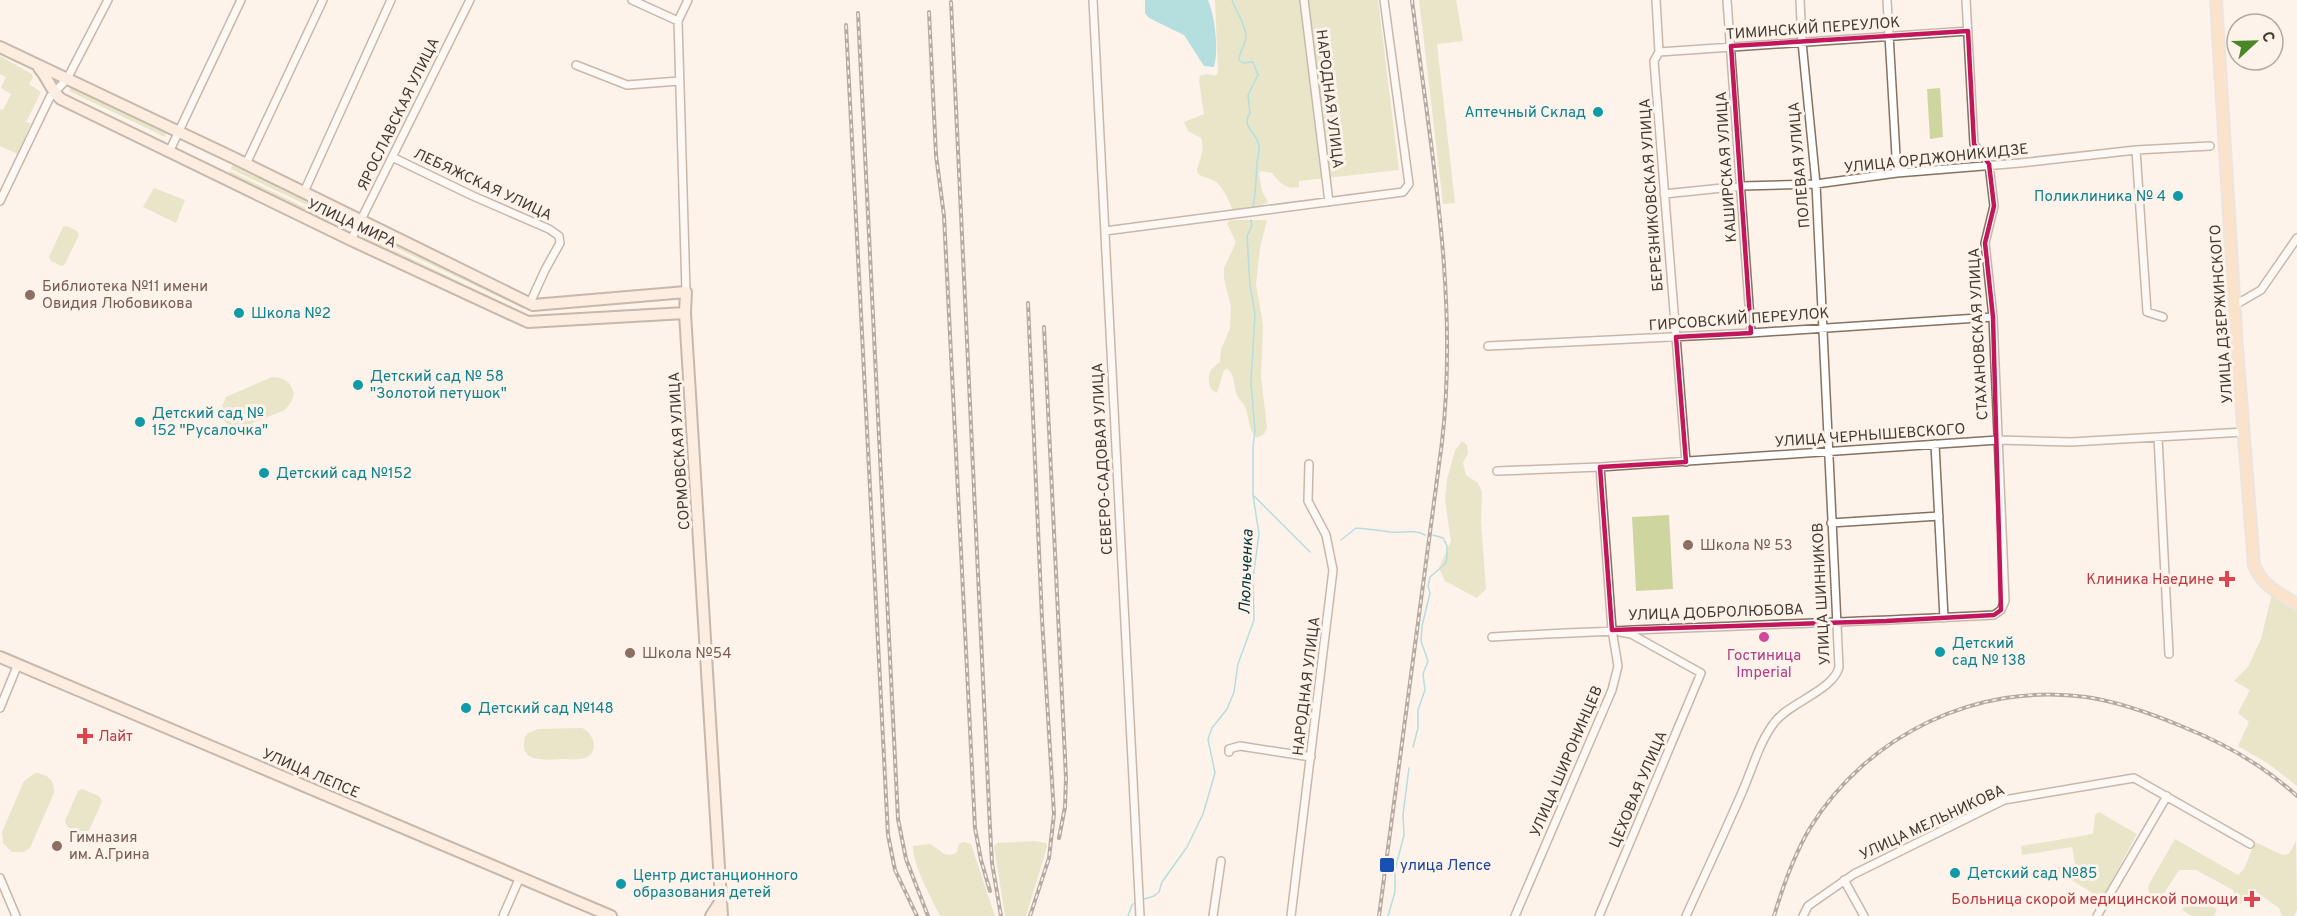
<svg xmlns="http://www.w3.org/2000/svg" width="2297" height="916" font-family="Overpass,sans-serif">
<rect width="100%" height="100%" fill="#fdf3eb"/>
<!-- green -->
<path fill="#cfd59f" d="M1215,0H1378L1399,170L1299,181V187C1286,190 1280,183 1272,173L1261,171L1259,173L1262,191L1268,202C1258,208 1242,212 1232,209C1230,202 1221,183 1213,180C1208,178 1203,177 1198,174L1197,170C1200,158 1205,151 1201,138L1188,131L1184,122L1204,114L1199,81L1200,76L1207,74L1215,76L1218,73Z
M1419,0H1456L1463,41L1437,44L1455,203L1443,204Z
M0,56L32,74L33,78L29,84L41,92L26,122L31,123L18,154L0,146V109L3,110L11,94L1,88L6,77L0,74Z
M71,86L167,131L165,137L69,91Z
M1940,88L1943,137L1930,139L1927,89Z
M233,164L350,220L348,225L231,169Z
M230,171L347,228L344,232L227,176Z
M154,188L185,200L176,223L143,207Z
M1230,220H1267L1260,248L1256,285L1263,324L1261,376L1267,428L1264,434L1257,438C1247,429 1250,418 1245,407C1244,403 1239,400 1237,395C1233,386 1236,377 1228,369L1224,370L1217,393L1211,389C1206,377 1209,369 1220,362L1221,349L1230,329L1231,306L1224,279V268L1236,242L1227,224Z
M67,226L77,231L79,235L65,264L62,266L51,261L49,257L63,227Z
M367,229L526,305L524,309L365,233Z
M364,236L523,312L521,315L362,241Z
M272,377C284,377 291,382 294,394L291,402L285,410L243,427L228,425L223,419L220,412L226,397Z
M1462,441L1467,445L1468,453L1463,463L1466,475L1478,483L1482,492L1481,521L1486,589L1477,598L1445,581L1439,568L1451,541L1445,500L1447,479L1455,451Z
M1669,515L1673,589L1636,591L1632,517Z
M2272,594L2297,609V786L2269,764L2238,746L2249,722L2238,713L2250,690L2234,681L2248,667L2261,639Z
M582,728C594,733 600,752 585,758C578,760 568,759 561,759C544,760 518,763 525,737L528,733L538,729Z
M35,773C48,774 55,780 54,793L30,848L23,852H12L3,843L2,832L24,781Z
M82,789L99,796L102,801L89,831L84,833L67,827L65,821L78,791Z
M2099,812L2137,834L2102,899L2052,868L2075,864L2072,847L2022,855L2021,846L2093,834L2095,815Z
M2175,839L2238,875L2244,869L2255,842L2282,855L2289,854L2296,841L2297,910L2294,916H2282L2279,908L2252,889L2240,905L2230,901L2234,897L2233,890L2196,870H2179L2160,900L2149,893L2148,886Z
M1035,841L1046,843L1047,847L1026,916H1005L994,846L997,843Z
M963,842L971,844L995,916H940C931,897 913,866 913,846L930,844C940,849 945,860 957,852L959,844Z
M2190,895L2217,909L2214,916H2192L2182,910Z"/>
<!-- water -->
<path fill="#5ec5cf" d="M1145,0H1208C1215,16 1219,51 1214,67L1204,66L1184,35L1149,18L1145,13Z"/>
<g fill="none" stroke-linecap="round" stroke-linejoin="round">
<!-- stream -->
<path stroke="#5ec5cf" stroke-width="1.5" d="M1232,0C1236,12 1246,24 1246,37C1246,45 1239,51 1239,60L1243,63L1253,62L1258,75L1248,95L1250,113C1240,126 1258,133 1259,146C1260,152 1257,158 1257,164C1256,179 1256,192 1253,207
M1254,496L1310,552
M1341,540L1356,528C1367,529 1378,530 1390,532C1402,533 1415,529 1425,535
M1413,747L1418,728V710L1425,690L1423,674L1428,661L1421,641L1422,626L1430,593L1428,586L1430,577L1446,563L1447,557V546L1443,538L1433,535
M1141,900L1154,896L1159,892L1162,882L1187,847L1203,814L1215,773L1208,739L1212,728L1227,709L1234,692L1238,664L1254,620L1253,578L1259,534L1253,495V447L1255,431L1251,382L1255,314L1250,286L1247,236L1252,226L1251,220
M1128,916L1132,905L1136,902
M1388,916L1395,892V870L1404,835L1403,815L1409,768"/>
<!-- street casing -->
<g stroke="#87715f" stroke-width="10">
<path id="street" d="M632,0L678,21
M1093,0L1140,916
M1304,0L1329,202
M1656,0L1659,52L1654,61L1686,462
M1727,0L1751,333
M1887,0L1897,173
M1659,52L1968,31
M576,65L627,85L679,81
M2136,150L2147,312L2163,317
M169,152L241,0
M392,157L473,196L549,229L559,236L560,243L545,270L530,303
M246,164L323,0
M304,192L391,0
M1664,194L1742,186L1816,184L1897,173L2020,163L2136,150L2210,146
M0,201L50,97L67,79L108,0
M1105,231L1403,192L1409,184L1384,0
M351,240L470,0
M686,292L678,21L688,0
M2235,305L2261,290L2297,238
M1488,346L1751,333L1993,317
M2158,437L2169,654
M1935,444L1944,618
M1497,471L1600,467L1998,440L2071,442L2244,432
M1831,523L1939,516
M1492,637C1660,627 1827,624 1994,615L2001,610L2005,601L1993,317L1985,243L1994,206L1989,164L1974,144L1966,0
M0,708L18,664
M1229,752V749L1240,746L1311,757
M0,878L16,916
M1844,880L1864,916
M503,916L520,877
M1213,916L1221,861
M1291,916L1333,570L1326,535L1308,501L1309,464
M1515,916L1612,690L1618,666L1612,630L1600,467
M1599,916L1701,673L1631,634L1620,632
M1686,916C1705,874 1725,832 1743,790C1753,767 1759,743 1774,723C1788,703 1834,690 1839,667L1816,184L1802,42L1800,0
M1803,916L1808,906L1854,874L2004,800L2134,778L2250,844
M2097,916L2167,796"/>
</g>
<!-- secondary casing -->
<g stroke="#87715f" stroke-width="14">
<path id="secondary" d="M0,47L234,158L533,305L686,292L685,313L722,916
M39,68C48,78 51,91 61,99L351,240L528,322L685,313
M0,657L611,916
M711,916L720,902"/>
</g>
<!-- primary casing -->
<g stroke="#d6d4d2" stroke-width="14">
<path id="primary" d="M2216,0L2237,348L2254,565C2262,586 2279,593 2297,604"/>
</g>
<!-- street -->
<use href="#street" stroke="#fff" stroke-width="7"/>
<!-- secondary -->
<use href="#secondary" stroke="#fce7d2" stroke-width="10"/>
<!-- primary -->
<use href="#primary" stroke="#f8cfa5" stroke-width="10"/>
<!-- rail casing -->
<g stroke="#5f554d" stroke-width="4">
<path id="rail" d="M951,2L990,828L992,863L1001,916
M929,12L936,155L944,216L975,828L981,860L990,891
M858,13L898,819L906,859L928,916
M846,25L888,835L895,870L917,916
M1028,303L1042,619L1054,814L1049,858L1030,916
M1044,327L1066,778L1065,807L1059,838
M1379,916L1442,442C1459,295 1430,146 1412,0
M1774,916C1783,886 1794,855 1810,828C1867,735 1977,682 2086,697C2119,702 2150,713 2181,726C2224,743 2263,765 2297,796"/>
</g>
<!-- rail -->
<use href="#rail" stroke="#fdf3eb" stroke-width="1.5" stroke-dasharray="4.5" stroke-linecap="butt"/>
</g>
<!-- marked area -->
<path d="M0 0H2297V916H0ZM1968,31L1974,144L1989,164L1994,206L1985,243L1993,317L2001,610L1994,615L1886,621L1612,630L1600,467L1686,462L1676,337L1751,333L1731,46Z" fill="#fdf3eb" fill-opacity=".55" fill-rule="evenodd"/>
<path fill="none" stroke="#c2185b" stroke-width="4.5" stroke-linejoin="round" d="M1968,31L1974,144L1989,164L1994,206L1985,243L1993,317L2001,610L1994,615L1886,621L1612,630L1600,467L1686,462L1676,337L1751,333L1731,46Z"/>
<!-- markers -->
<g fill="#0f9aa8" stroke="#fdf3eb" stroke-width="2">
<circle cx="1598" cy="112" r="6"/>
<circle cx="2178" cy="196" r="6"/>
<circle cx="239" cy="313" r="6"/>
<circle cx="358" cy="385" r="6"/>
<circle cx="140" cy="422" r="6"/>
<circle cx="264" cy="473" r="6"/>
<circle cx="1940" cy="652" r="6"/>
<circle cx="466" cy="708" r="6"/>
<circle cx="1955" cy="873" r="6"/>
<circle cx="621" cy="884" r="6"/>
</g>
<g fill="#8d6e63" stroke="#fdf3eb" stroke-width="2">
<circle cx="30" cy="295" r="6"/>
<circle cx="1688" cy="545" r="6"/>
<circle cx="630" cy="653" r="6"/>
<circle cx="57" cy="846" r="6"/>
</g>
<g fill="#e0444e" stroke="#fdf3eb" stroke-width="2">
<path d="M2224 570h6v6h6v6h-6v6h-6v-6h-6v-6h6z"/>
<path d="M82 727h6v6h6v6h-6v6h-6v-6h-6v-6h6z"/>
<path d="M2249 890h6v6h6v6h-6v6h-6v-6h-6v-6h6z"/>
</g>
<circle fill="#d1479c" stroke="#fdf3eb" stroke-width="2" cx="1764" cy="637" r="6"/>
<rect fill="#1a4fb4" stroke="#fdf3eb" stroke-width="2" x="1379" y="857" width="16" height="16" rx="3"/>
<g text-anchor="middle" stroke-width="6" stroke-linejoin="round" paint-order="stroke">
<!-- street labels -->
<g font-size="15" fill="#443a32" stroke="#fdf3eb">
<text transform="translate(1813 28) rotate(-4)" y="5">ТИМИНСКИЙ ПЕРЕУЛОК</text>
<text transform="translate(1330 99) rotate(83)" y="5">НАРОДНАЯ УЛИЦА</text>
<text transform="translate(398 114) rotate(-64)" y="5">ЯРОСЛАВСКАЯ УЛИЦА</text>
<text transform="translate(1936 158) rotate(-6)" y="5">УЛИЦА ОРДЖОНИКИДЗЕ</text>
<text transform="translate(1799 165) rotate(-95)" y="5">ПОЛЕВАЯ УЛИЦА</text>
<text transform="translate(1726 167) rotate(-94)" y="5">КАШИРСКАЯ УЛИЦА</text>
<text transform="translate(483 184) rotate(25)" y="5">ЛЕБЯЖСКАЯ УЛИЦА</text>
<text transform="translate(1651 195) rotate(-94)" y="5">БЕРЕЗНИКОВСКАЯ УЛИЦА</text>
<text transform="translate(352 223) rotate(25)" y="5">УЛИЦА МИРА</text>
<text transform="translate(2221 314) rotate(-94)" y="5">УЛИЦА ДЗЕРЖИНСКОГО</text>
<text transform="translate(1739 319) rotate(-4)" y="5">ГИРСОВСКИЙ ПЕРЕУЛОК</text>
<text transform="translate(1978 334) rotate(-93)" y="5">СТАХАНОВСКАЯ УЛИЦА</text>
<text transform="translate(1870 435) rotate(-4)" y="5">УЛИЦА ЧЕРНЫШЕВСКОГО</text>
<text transform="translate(679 451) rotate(-94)" y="5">СОРМОВСКАЯ УЛИЦА</text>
<text transform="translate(1102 459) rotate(-93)" y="5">СЕВЕРО-САДОВАЯ УЛИЦА</text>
<text transform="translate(1821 594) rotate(-93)" y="5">УЛИЦА ШИННИКОВ</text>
<text transform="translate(1716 612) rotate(-2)" y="5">УЛИЦА ДОБРОЛЮБОВА</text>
<text transform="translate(1306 686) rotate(-83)" y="5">НАРОДНАЯ УЛИЦА</text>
<text transform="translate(1566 761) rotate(-67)" y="5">УЛИЦА ШИРОНИНЦЕВ</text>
<text transform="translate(311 773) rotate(23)" y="5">УЛИЦА ЛЕПСЕ</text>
<text transform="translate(1638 789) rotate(-67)" y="5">ЦЕХОВАЯ УЛИЦА</text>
<text transform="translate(1932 822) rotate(-25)" y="5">УЛИЦА МЕЛЬНИКОВА</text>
</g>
<!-- culture labels -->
<g font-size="15" fill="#0d838f" stroke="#fdf3eb" text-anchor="start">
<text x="1586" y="117" text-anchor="end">Аптечный Склад</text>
<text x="2166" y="201" text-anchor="end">Поликлиника № 4</text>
<text x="251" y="318">Школа №2</text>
<text x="370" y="381">Детский сад № 58<tspan x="370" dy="17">"Золотой петушок"</tspan></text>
<text x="152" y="418">Детский сад №<tspan x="152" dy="17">152 "Русалочка"</tspan></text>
<text x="276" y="478">Детский сад №152</text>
<text x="1952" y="648">Детский<tspan x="1952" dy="17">сад № 138</tspan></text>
<text x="478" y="713">Детский сад №148</text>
<text x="1967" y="878">Детский сад №85</text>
<text x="633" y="880">Центр дистанционного<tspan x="633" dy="17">образования детей</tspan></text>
</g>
<!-- education labels -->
<g font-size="15" fill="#785e54" stroke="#fdf3eb" text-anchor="start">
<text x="42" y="291">Библиотека №11 имени<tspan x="42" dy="17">Овидия Любовикова</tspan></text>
<text x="1700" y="550">Школа № 53</text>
<text x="642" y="658">Школа №54</text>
<text x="69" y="842">Гимназия<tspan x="69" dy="17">им. А.Грина</tspan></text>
</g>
<!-- health labels -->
<g font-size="15" fill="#be3a42" stroke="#fdf3eb" text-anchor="end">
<text x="2214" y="584">Клиника Наедине</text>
<text x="98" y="741" text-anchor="start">Лайт</text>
<text x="2238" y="904">Больница скорой медицинской помощи</text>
</g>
<!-- hotel labels -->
<g font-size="15" fill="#b23c85" stroke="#fdf3eb">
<text x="1764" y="660">Гостиница<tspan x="1764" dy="17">Imperial</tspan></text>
</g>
<!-- transit labels -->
<g font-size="15" fill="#164399" stroke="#fdf3eb" text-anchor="start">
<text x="1400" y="870">улица Лепсе</text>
</g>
<!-- water labels -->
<g font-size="16" font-style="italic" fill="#01353a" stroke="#fdf3eb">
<text transform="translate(1245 572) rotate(-88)" y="6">Люльченка</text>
</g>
</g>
<!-- north arrow -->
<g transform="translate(2255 42) rotate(68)"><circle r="28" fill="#fdf3eb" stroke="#b3a9a1" stroke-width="1.5"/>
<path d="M0-4.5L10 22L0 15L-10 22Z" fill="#498726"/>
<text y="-9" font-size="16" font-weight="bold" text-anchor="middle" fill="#443a32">С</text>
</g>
</svg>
